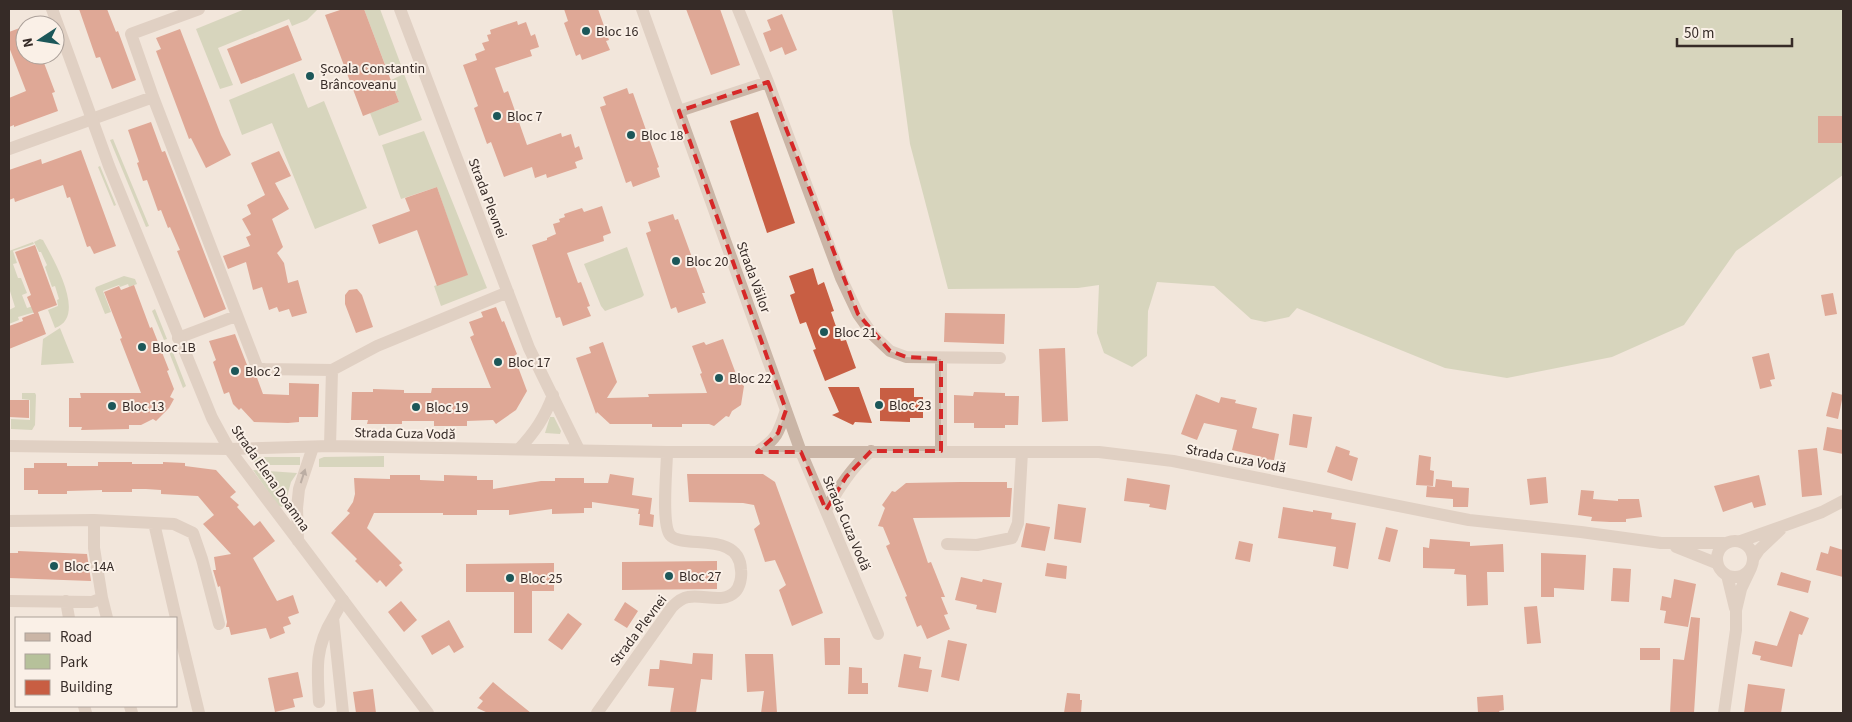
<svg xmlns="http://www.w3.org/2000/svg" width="1852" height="722" font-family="'Source Sans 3',sans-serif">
<rect width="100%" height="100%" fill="#f2e6db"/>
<!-- green -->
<path fill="#b6c19a" d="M245,9H318L307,20L292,26L289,19L218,48L233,85L220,89L196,29Z
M364,9H380L401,65L387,70Z
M892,9H1843V175L1736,251L1684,325L1612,357L1507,378L1445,368L1297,308L1289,317L1265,322L1251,319L1214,286L1157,282L1148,311L1147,356L1132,367L1104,353L1097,333L1099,285L1078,288L948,289L910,144Z
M294,73L308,108L324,101L367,208L315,229L272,123L242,135L229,100Z
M404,74L422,120L379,136L370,113L399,102L391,80Z
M424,131L487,288L441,306L434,286L467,275L437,187L401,199L382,145Z
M113,139L149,226L146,227L110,140Z
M100,166L116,205L114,206L98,167Z
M40,239L43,240C53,259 88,317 55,328L48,310L58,306L57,300L59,299L55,286L52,287L45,267L47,265L41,252H39L34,242Z
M33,242L34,244L13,251L17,263L13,264L18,278H21L27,293L22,295L27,308L33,306L35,312L18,317L19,320L9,324V310L15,307L9,288V251Z
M627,247L644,295L642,297L605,311L601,306L584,264Z
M124,276L135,279L137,284L129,287L128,284L120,287L119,285L103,291L111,312L105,314L95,289L96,287Z
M155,309L167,339L164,340L152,311Z
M60,328L74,363L41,365L43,339Z
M172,350L186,386L183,388L169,352Z
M22,393H35L36,395L35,425L32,430L11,429V419L30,420V400L22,399Z
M550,417H554L561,431L560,434L545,433Z
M384,456V467H319V459L324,457Z
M259,457H300V465H255L254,460Z
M253,470L297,473L291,482L285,504L282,507L278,506Z"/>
<!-- building -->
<path fill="#c85e43" d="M79,9H107L116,32L118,31L136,80L112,89L100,57L96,58Z
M343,9H364L399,102L363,116L325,15Z
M564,9H598L609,40L606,41L610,50L582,60L580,54L576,56L564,23L568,21Z
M686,9H720L740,65L711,75Z
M782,14L797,50L785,55L782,47L770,52L763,33L771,30L767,20Z
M517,21L518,25L526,22L531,36L535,34L539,47L530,50L532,56L495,68L504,93L508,91L527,145L561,133L562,137L571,134L575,148L579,146L583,159L575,162L577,168L547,178L546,174L535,178L532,167L504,177L491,142L487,144L474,108L478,106L463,65L477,60L475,54L485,50L482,43L489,41L487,35L491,34L490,30Z
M288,25L302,60L241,84L227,49Z
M25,26V55H41L55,92L52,93L58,111L14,127V125L9,127V98L26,91L9,47V32Z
M180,29L221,135L231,155L206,168L191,138L189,139L156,51L161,49L156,38Z
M627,88L629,94L633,93L659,167L657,168L660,177L633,187L631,181L626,183L600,107L606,105L603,97Z
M758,112L795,223L767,233L730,121Z
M1818,116H1843V143H1818Z
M151,122L162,152L165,151L226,309L204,318L177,251L180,250L170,227L168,228L161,210L158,211L147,180L143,181L137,163L139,162L128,130Z
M81,150L116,246L94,254L90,246L87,247L70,197L67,198L63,185L15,202L14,198L9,200V170L41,159L42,164Z
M279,151L291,176L275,183L289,209L272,219L283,247L277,253L284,263L288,283L298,280L307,313L292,317L289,309L279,312L277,307L269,310L262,287L253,290L246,262L228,269L223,256L250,246L246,237L251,235L242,219L251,214L247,205L265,195L251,163Z
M437,187L468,275L437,286L417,230L379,244L372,225L410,211L405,198Z
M602,206L611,233L603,236L604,241L567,253L578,283L581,282L590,306L587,307L591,316L563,326L560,317L556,318L532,245L547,240V238L556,234L553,224L560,222L559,219L565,217L564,214L582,208L584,212Z
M673,214L675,220L678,219L705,293H702L706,303L678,313L676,307L671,309L646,233L651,231L648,222Z
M35,245L57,305L38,312L46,334L9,349V326L23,321L22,318L38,312L34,314L27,297L31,295L15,252Z
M813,268L818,285L824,282L834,311L831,312L841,341L846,340L856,368L825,381L813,350L816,349L806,322L800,324L790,295L795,293L789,276Z
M134,285L150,328L152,327L169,370L167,371L174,389L170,397L174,399L169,408L156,421L153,419L141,425H129V429L81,430L82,427H69V398H81L80,393H141L120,339L122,338L104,292L119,286L121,290Z
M357,289L362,295L373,327L356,333L345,304V295L349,290Z
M1833,293L1837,314L1825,316L1821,295Z
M496,307L502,322L504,321L517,354L514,356L527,391L516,410L496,424L493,420L467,421V426H434V421H402V424H367L368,420H351L352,392H373V389L404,390V393H431L432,388H491L470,337L474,335L469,322L483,317L481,312Z
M945,313L1005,314L1004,344L944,342Z
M235,334L249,370L256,375L263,394L289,395V383L319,384L318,417H299V422L288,423L254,422L241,408L239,410L233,404L229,392L224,394L213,362L216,360L209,341Z
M723,339L739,382L744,386L741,405L732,411L729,417L726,416L714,426L709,424H682V427H652V424H610L597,412L596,414L576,358L591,353L589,347L603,342L617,382L607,398L649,397L648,394L707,393L700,374L702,373L692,346L704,342L706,345Z
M1065,348L1068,421L1042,422L1039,349Z
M1769,353L1775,379L1770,380L1772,386L1760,389L1752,357Z
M828,387H859L872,423L855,422L853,425L832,415L839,412Z
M880,388H914V397H923V418H910V422L880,421Z
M974,392L1005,393V396H1019L1018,425H1005V428H974V423H954V395L973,396Z
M1832,392L1843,395L1838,419L1826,416Z
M1196,394L1219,403L1221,397L1236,400L1235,403L1257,408L1252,428L1279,434L1274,460L1261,459L1262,457L1232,450L1237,430L1204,423L1197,440L1181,434Z
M9,400H29V418L9,417Z
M1293,414L1312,417L1307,448L1289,445Z
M1827,427L1843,430V454L1823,450Z
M1336,446L1350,451L1349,455L1358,458L1352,481L1327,472Z
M1817,448L1822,495L1802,497L1798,450Z
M1419,455L1431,457L1430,470L1434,471L1433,486L1416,485Z
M98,462H132V464H163V462L185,463V466L216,470L236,492L230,497L239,505L237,507L254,526L260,521L275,541L253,558L277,601L293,595L299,613L288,617L291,624L283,627L285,633L270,639L266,628L231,635L229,627H226L227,622L220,586L218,587L213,570H216L214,557L231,554L203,524L214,515L198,496L161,494V490L146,489H132V492H102V490L67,491V494H38V490H24V468H34V463H67V466H98Z
M610,474L634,478L632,495L652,498L650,514L654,515L653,527L639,525L640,514H638L639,509L592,502V508H584V513L552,514V509L509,515V510H477V515H443V513H374L367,528L402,563L399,565L403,570L386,587L380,580L377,583L355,561L357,559L331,533L350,513L347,511L353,502L355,494L354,478L390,479V475H420V480L444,481V475L477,476V480H493V489L541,481H555V478H584V483H608Z
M687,474H763L775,482L823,613L792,626L779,590L786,585L775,560L765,562L754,529L760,524L754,505L743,503L689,502Z
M1759,475L1766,505L1754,508L1752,502L1723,512L1714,486Z
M1546,477L1548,503L1530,505L1527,479Z
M1127,478L1170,485L1166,510L1149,507L1150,504L1124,501Z
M1436,479L1452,481V487L1469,488L1468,507H1453V499L1426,497L1427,486L1435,487Z
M960,482H1007V488H1012L1010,517L913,518L928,563L931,562L945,597H941L948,614L944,615L950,629L927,639L921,625L917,627L905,597L907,596L886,546L890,544L883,527L878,526L885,508L882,505L892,491L895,492L906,483Z
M1581,490L1594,491L1593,499L1618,501V499H1639L1642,517L1626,519V522H1610L1591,521L1592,517L1578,515Z
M1058,504L1086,508L1081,543L1054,539Z
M1283,507L1313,512V510L1332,513L1331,519L1356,523L1348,569L1333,566L1336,547L1278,538Z
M1026,523L1050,527L1045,551L1021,547Z
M1386,527L1398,530L1390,562L1378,559Z
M1430,539L1470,542V546L1503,544L1504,572H1487L1488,605L1467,606L1466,575L1454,574L1455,569L1423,568V547L1429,548Z
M1239,541L1253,544L1250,562L1235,559Z
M1830,546L1843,550V577L1816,570L1821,552L1828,554Z
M18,551L87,554L91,581L9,578V553H18Z
M1541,553L1586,555L1584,590L1554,588V597H1541Z
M717,561V589L622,590V562Z
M554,563V591H532V633H514V592H466V564Z
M1047,563L1067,566L1066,579L1045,576Z
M1613,568L1631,569L1629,602L1611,601Z
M1781,572L1811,581L1808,593L1777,585Z
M961,577L982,582L983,579L1002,583L996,613L976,609L977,605L955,600Z
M1674,579L1696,584L1688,627L1664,623L1666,611L1660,610L1662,596L1671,598Z
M401,601L417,620L404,632L388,612Z
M625,602L638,611L627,628L614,620Z
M1537,606L1541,643L1527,644L1524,607Z
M1790,611L1809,618L1802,635L1799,634L1792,667L1760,660L1761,656L1752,654L1755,641L1777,646Z
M568,613L582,624L562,650L548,640Z
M1691,617L1700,618L1694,713H1670L1673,659L1684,660Z
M449,620L464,647L454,653L449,645L432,655L421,636Z
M824,638H840V665H825Z
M948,640L967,644L959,681L941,677Z
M1640,648H1660V660H1640Z
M693,653L713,654L712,680L701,679L696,713H670L674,688L648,686L650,669H659L660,660L692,664Z
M745,654H773L777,713H761L764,691L747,692Z
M904,654L921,657L919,668L932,670L928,692L898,687Z
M849,667L862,668V683H868V694H848Z
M298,672L303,697L293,699L295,707L275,712L268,678Z
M493,682L506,693L531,713H488L477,708L483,701L479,698Z
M1748,684L1785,689L1781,713H1744Z
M373,689L376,713H356L353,692Z
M1067,693L1080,694V700H1082L1081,713H1064Z
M1503,695L1504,710L1499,711L1500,713H1478L1477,697Z"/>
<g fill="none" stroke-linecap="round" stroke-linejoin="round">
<!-- minor -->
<path stroke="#cab5a6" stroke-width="12" d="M199,9L131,34L153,97L257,367L264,369L332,370L377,346L508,292
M400,9L529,348L579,450
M738,9L768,82L841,278L858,314L873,335L890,351L906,357L1000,358
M679,111L768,82
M9,149L153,97
M178,338L236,316
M941,359V451
M9,446L229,449L330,446L667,452H801L878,634
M330,446L332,370
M519,449C535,432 545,417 553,395
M826,510C839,488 851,468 871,451
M9,521L94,520L174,524L193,533L202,559L219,624
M154,523L176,618
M1741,541L1822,512L1843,501
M947,544L977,545L1012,538L1018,523L1022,452
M1753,559L1759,550L1780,530
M102,598L107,618
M343,600L333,618L343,713
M9,601L92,602L102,598L94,548V520
M66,601L69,618
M176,618L199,713
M319,702C317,669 315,647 333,618
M84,706L86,713
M130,706L132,713
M597,713L672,607C676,603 681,598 688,597C703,594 723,604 735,592C740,587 742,577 741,570C740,530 682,550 670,535C661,523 667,468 667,452"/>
<!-- tertiary -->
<path stroke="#cab5a6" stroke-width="12" d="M52,9L109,166L212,418L229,449L428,713
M642,9L801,452H1099L1173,461L1469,520L1581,532L1661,543H1724
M757,452C777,439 779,432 786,410
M1717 559a18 18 0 1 1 36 0a18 18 0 1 1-36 0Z
M298,541L297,508L299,489L313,447
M1676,547L1716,563
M1727,575L1735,608
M1724,713L1736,630V610L1741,589L1751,568"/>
</g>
<!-- one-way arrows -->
<defs><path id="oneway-solid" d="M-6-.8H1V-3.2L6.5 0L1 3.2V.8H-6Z" transform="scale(1.25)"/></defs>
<use fill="#796960" href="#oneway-solid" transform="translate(303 476) rotate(-72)"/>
<!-- marked area -->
<path d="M0 0H1852V722H0ZM768,82L858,314L890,351L906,357L941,359V451H871L846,477L826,510L801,452H757L778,433L786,410L679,111Z" fill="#f2e6db" fill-opacity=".55" fill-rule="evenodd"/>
<path fill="none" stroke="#d62828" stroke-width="4" stroke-dasharray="10 6" stroke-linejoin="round" d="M768,82L858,314L890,351L906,357L941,359V451H871L846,477L826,510L801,452H757L778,433L786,410L679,111Z"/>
<!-- markers -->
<g fill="#1c5759" stroke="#faf0e7" stroke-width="2">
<circle cx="586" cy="31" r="5"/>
<circle cx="310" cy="76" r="5"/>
<circle cx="497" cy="116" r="5"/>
<circle cx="631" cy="135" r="5"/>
<circle cx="676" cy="261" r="5"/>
<circle cx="824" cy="332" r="5"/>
<circle cx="142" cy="347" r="5"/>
<circle cx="498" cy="362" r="5"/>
<circle cx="235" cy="371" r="5"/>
<circle cx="719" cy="378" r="5"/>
<circle cx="879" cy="405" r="5"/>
<circle cx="112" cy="406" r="5"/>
<circle cx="416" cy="407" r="5"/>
<circle cx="54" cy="566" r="5"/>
<circle cx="669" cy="576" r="5"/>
<circle cx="510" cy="578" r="5"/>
</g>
<g text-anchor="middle" stroke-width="4" stroke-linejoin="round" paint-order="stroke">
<!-- poi labels -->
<g font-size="14" fill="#362b27" stroke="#faf0e7" text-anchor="start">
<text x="596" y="36">Bloc 16</text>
<text x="320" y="73">Școala Constantin<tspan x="320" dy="16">Brâncoveanu</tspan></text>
<text x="507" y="121">Bloc 7</text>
<text x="641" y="140">Bloc 18</text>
<text x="686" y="266">Bloc 20</text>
<text x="834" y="337">Bloc 21</text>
<text x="152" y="352">Bloc 1B</text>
<text x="508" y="367">Bloc 17</text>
<text x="245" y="376">Bloc 2</text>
<text x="729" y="383">Bloc 22</text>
<text x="889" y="410">Bloc 23</text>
<text x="122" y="411">Bloc 13</text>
<text x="426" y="412">Bloc 19</text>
<text x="64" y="571">Bloc 14A</text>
<text x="679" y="581">Bloc 27</text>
<text x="520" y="583">Bloc 25</text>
</g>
<!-- street labels -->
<g font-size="14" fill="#362b27" stroke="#faf0e7">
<text transform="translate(488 198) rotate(69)" y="5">Strada Plevnei</text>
<text transform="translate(754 277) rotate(70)" y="5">Strada Văilor</text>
<text transform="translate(405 433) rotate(1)" y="5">Strada Cuza Vodă</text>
<text transform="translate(1236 458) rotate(11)" y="5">Strada Cuza Vodă</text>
<text transform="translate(271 478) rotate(55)" y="5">Strada Elena Doamna</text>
<text transform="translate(847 523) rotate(67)" y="5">Strada Cuza Vodă</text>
<text transform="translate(638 630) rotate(-53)" y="5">Strada Plevnei</text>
</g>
</g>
<!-- border -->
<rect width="1852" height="722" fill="none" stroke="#362b27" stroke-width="20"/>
<!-- legend -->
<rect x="15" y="617" width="162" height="90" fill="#faf0e7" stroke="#aca19a"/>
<rect x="25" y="633" width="25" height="8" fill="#cab5a6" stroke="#aca19a"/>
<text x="60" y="642" font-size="15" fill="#362b27">Road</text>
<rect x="25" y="654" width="25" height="15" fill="#b6c19a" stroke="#aca19a"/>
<text x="60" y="667" font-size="15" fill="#362b27">Park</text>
<rect x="25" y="680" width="25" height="15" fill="#c85e43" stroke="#aca19a"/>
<text x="60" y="692" font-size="15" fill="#362b27">Building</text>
<!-- north arrow -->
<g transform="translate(40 40) rotate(258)"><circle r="24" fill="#faf0e7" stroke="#aca19a"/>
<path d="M0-4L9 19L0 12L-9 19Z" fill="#1c5759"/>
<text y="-8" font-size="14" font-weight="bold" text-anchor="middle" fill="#362b27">N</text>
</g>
<!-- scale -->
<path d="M1677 38v8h115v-8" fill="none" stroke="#362b27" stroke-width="2.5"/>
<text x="1684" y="38" font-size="15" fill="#362b27" stroke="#faf0e7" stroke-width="4" paint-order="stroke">50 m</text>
</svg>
